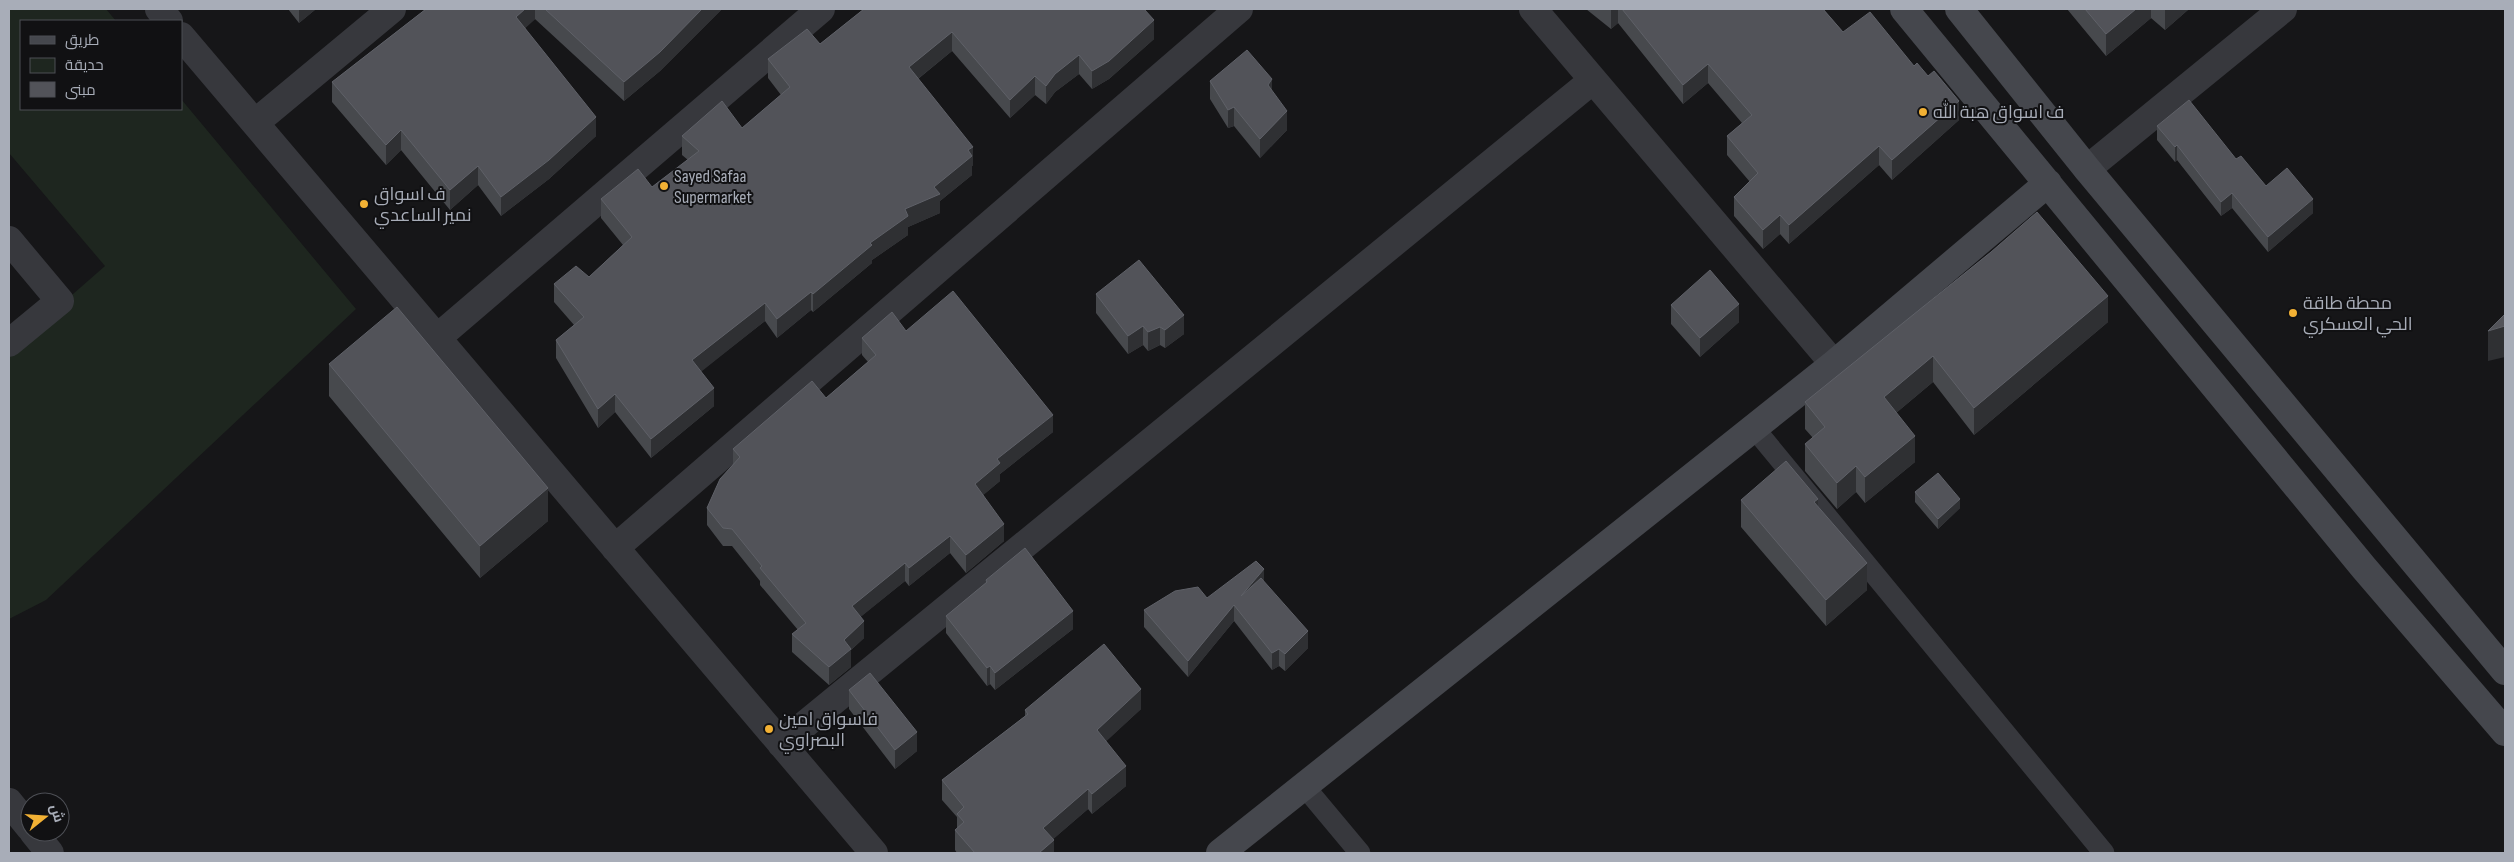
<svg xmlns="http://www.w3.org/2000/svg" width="2514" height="862" font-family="'Sofia Sans Condensed',Cairo,sans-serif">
<rect width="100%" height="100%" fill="#161618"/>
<!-- green -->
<path fill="#1e261f" d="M9,9H106L116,21H21V109H181V99L356,309L46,600L9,619V350L105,266L9,153Z"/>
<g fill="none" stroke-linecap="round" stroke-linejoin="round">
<!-- lane -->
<path stroke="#37383d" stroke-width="21" d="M1754,428L2104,853
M1304,786L1360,853"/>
<!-- street -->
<path stroke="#37383d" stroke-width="28" d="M159,9L169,21
M1533,9L1834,364
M181,36L874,853
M255,123L392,9
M2087,169L2283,9
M9,240L60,301L9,343
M437,338L821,9
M615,548L1239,9
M781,744L1593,80
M9,802L30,828
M33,832L50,853"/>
<!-- secondary -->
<path stroke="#45474d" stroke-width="28" d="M1904,9L2364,568L2505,732
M1959,9L2087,169L2505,671
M1220,853L1834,364L2048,183"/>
</g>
<!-- wall -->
<path fill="#47494d" d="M288,9H316L299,23Z
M426,9H722L660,71L624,101L535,19L525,28L596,136L549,179L501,216L478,185L450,210L401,150L386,165L332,102V82Z
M864,9L1154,39L1109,79L1092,89L1079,74L1055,92L1046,104L1035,95L1010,118L952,51L918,79L973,165L972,166V175L940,201V213L908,227V235L872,260V263L813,312L811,310L777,338L765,321L701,371L714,406L651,458L615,412L598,428L556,358V340L574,325L554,302V284L589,277L623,245L601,218V199L652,187L688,160L682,155V136L742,128L781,95L768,78V59L820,44Z
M1586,9H1823L1843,32L1959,120L1892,180L1879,165L1789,244L1780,234L1763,249L1734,216V197L1750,182L1727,155V136L1742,123L1708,83L1683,104L1618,23L1611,29Z
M2067,9H2189L2165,30L2151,18L2106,56Z
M1210,81L1272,91L1287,130L1260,158L1234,126L1228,128L1210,99Z
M2157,126L2236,159L2266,186L2313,213L2268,252L2232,208L2221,216L2177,160L2175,162L2157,140Z
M1991,252L2108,322L1974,435L1933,382L1896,413L1915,462L1865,503L1856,492L1837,509L1805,471V444L1813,438L1805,429V402Z
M1096,294L1184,334L1165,348L1160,345L1148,351L1143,345L1128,354L1096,313Z
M1671,305L1739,322L1700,357L1671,324Z
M906,331L1053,432L1000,474V481L983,495L1004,541L966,573L950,553L909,586L905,581L860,617L864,638L851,650V667L829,685L792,652V634L798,630L760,585V581L732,546H723L707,525V508L733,464V449L826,398L868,362L862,355V338Z
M329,364L548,521L480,578L329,396Z
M1915,492L1960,508L1938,529L1915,502Z
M1741,500L1818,506L1867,590L1826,626L1741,527Z
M986,580L1073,629L995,690L990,684L987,686L946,633V616L986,583Z
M1264,582L1308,648L1285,671L1279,666L1272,670L1234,621L1188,677L1144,627V610L1207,598Z
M849,690L917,751L895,769L849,709Z
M1141,709L1106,741L1126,786L1092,814L1088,809L1053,839L1054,853H957L955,850V830L957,829V817L942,800V780L1025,716V710Z"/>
<!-- shaded-wall -->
<path fill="#2f3033" d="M299,9H316L299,23Z
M525,9H535V19L516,37V17Z
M702,9H722L660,71L624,101V82Z
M1612,9H1618V23L1611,29V10Z
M2136,9H2151V18L2106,56V34Z
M2165,9H2189L2165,30Z
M1154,20V39L1109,79L1092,89V71Z
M952,32V51L909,86V67Z
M1079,55V74L1055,92L1046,104V86L1055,74Z
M1708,64V83L1683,104V85Z
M1035,76V95L1010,118V100Z
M1272,79V97L1268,85Z
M1959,101V120L1892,180V160Z
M1234,107V126L1228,128V110Z
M1287,111V130L1260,158V139Z
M596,117V136L549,179L501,216V197Z
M401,130V150L386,165V145Z
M2177,145V160L2175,162V147Z
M1879,146V165L1789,244V225Z
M973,147V165L972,166V175L940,201V213L908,227V235L872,260V263L813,312V294L870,243L905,209L934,187L968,150Z
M478,166V185L450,210V190Z
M2232,193V208L2221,216V202Z
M2313,199V213L2268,252V237Z
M1780,215V234L1763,249V230Z
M811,292V310L777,338V319Z
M2108,296V322L1974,435V408Z
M765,303V321L692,379V360Z
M1739,304V322L1700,357V338Z
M1184,315V334L1165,348V330Z
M1143,326V345L1128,354V336Z
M2505,326V357L2488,361V331Z
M1160,327V345L1148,351V332Z
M1933,356V382L1884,423V397Z
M714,388V406L651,458V439Z
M615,394V412L598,428V409Z
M1053,415V432L1000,474V481L975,502V484L997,459Z
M1915,436V462L1865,503V477Z
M1856,466V492L1837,509V483Z
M548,488V521L480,578V546Z
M1818,499V525L1814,502Z
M1960,499V508L1938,529V519Z
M1004,524V541L966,573V555Z
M950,536V553L909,586V568Z
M905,563V581L852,624V606Z
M1867,563V590L1826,626V600Z
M1264,569V585L1241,596Z
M1234,605V621L1188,677V661Z
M1073,611V629L995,690V673Z
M864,621V638L851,650V667L829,685V667L844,640Z
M1308,631V648L1285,671V654Z
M1279,649V666L1272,670V653Z
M990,666V684L987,686V668Z
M1141,689V709L1097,750V730Z
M917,732V751L895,769V750Z
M1126,766V786L1092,814V794Z
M1088,789V809L1043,848V828Z
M1054,840V853H1039Z"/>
<!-- building -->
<path fill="#525359" stroke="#5f6168" d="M426,9H525L516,17L596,117L549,160L501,197L478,166L450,190L401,130L386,145L332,82Z
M545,9H702L660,52L624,82Z
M864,9H1144L1154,20L1109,61L1092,71L1079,55L1055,74L1046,86L1035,76L1010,100L952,32L909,67L973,147L968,150L972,156L934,187L940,194L905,209L908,216L870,243L872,245L813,294L811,292L777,319L765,303L692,360L714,388L651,439L615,394L598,409L556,340L584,317L554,284L576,266L589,277L632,237L601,199L638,169L652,187L699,151L682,136L722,101L742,128L790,87L768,59L807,29L820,44Z
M1622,9H1823L1843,32L1870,12L1914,66L1917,63L1928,76L1934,71L1959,101L1892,160L1879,146L1789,225L1780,215L1763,230L1734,197L1758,173L1727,136L1752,115L1708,64L1683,85Z
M2085,9H2136L2106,34Z
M1247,50L1272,79L1268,85L1287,111L1260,139L1234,107L1228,110L1210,81Z
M2189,100L2236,159L2241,156L2266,186L2287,168L2313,199L2268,237L2232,193L2221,202L2177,145L2175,147L2157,126Z
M2037,212L2108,296L1974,408L1933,356L1884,397L1915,436L1865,477L1856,466L1837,483L1805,444L1825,427L1805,402L1991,252Z
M1139,260L1184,315L1165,330L1160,327L1148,332L1143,326L1128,336L1096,294Z
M1710,270L1739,304L1700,338L1671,305Z
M953,291L1053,415L997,459L1000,463L975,484L1004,524L966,555L950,536L909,568L905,563L852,606L864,621L844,640L851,649L829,667L792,634L806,623L760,568L762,566L732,529L723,528L707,508L720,479L740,457L733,449L812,381L826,398L876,355L862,338L892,312L906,331Z
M397,307L548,488L480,546L329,364Z
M2505,314V326L2488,331Z
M1786,461L1818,499L1814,502L1867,563L1826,600L1741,500Z
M1938,473L1960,499L1938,519L1915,492Z
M1025,548L1073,611L995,673L990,666L987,668L946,616L987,582L986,580Z
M1256,561L1264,569L1241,596L1261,578L1308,631L1285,654L1279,649L1272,653L1234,605L1188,661L1144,610L1175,591L1198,587L1207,598Z
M1104,644L1141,689L1097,730L1126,766L1092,794L1088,789L1043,828L1054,840L1039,853H975L955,830L964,822L957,814L964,807L942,780L1028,714L1025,710Z
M870,673L917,732L895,750L849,690Z"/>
<!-- markers -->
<g fill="#f2b134" stroke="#111113" stroke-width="2">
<circle cx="1923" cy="112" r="5"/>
<circle cx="664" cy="186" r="5"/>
<circle cx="364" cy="204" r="5"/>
<circle cx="2293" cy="313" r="5"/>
<circle cx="769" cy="729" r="5"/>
</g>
<g text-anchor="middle" stroke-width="4" stroke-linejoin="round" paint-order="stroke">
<!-- poi labels -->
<g font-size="18" fill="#a8adb8" stroke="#111113" text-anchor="start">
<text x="1933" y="118">ف اسواق هبة الله</text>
<text x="674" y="182">Sayed Safaa<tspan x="674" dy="21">Supermarket</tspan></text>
<text x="374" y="200">ف اسواق<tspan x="374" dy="21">نمير الساعدي</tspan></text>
<text x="2303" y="309">محطة طاقة<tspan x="2303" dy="21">الحي العسكري</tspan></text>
<text x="779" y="725">فاسواق امين<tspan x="779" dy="21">البصراوي</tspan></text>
</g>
</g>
<!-- border -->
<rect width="2514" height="862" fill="none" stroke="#a8adb8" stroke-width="20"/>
<!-- legend -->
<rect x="20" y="20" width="162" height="90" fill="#111113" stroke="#4d4f55"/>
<rect x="30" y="36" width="25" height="8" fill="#45474d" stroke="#4d4f55"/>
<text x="65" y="45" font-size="15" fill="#a8adb8">طريق</text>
<rect x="30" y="58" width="25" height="15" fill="#1e261f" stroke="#4d4f55"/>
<text x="65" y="70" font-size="15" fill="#a8adb8">حديقة</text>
<rect x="30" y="82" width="25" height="15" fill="#525359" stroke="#4d4f55"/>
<text x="65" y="95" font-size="15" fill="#a8adb8">مبنى</text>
<!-- north arrow -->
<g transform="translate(45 817) rotate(73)"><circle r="24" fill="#111113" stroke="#4d4f55"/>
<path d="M0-4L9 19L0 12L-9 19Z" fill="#f2b134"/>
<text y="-8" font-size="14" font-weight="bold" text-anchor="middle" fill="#a8adb8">ش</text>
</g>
</svg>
